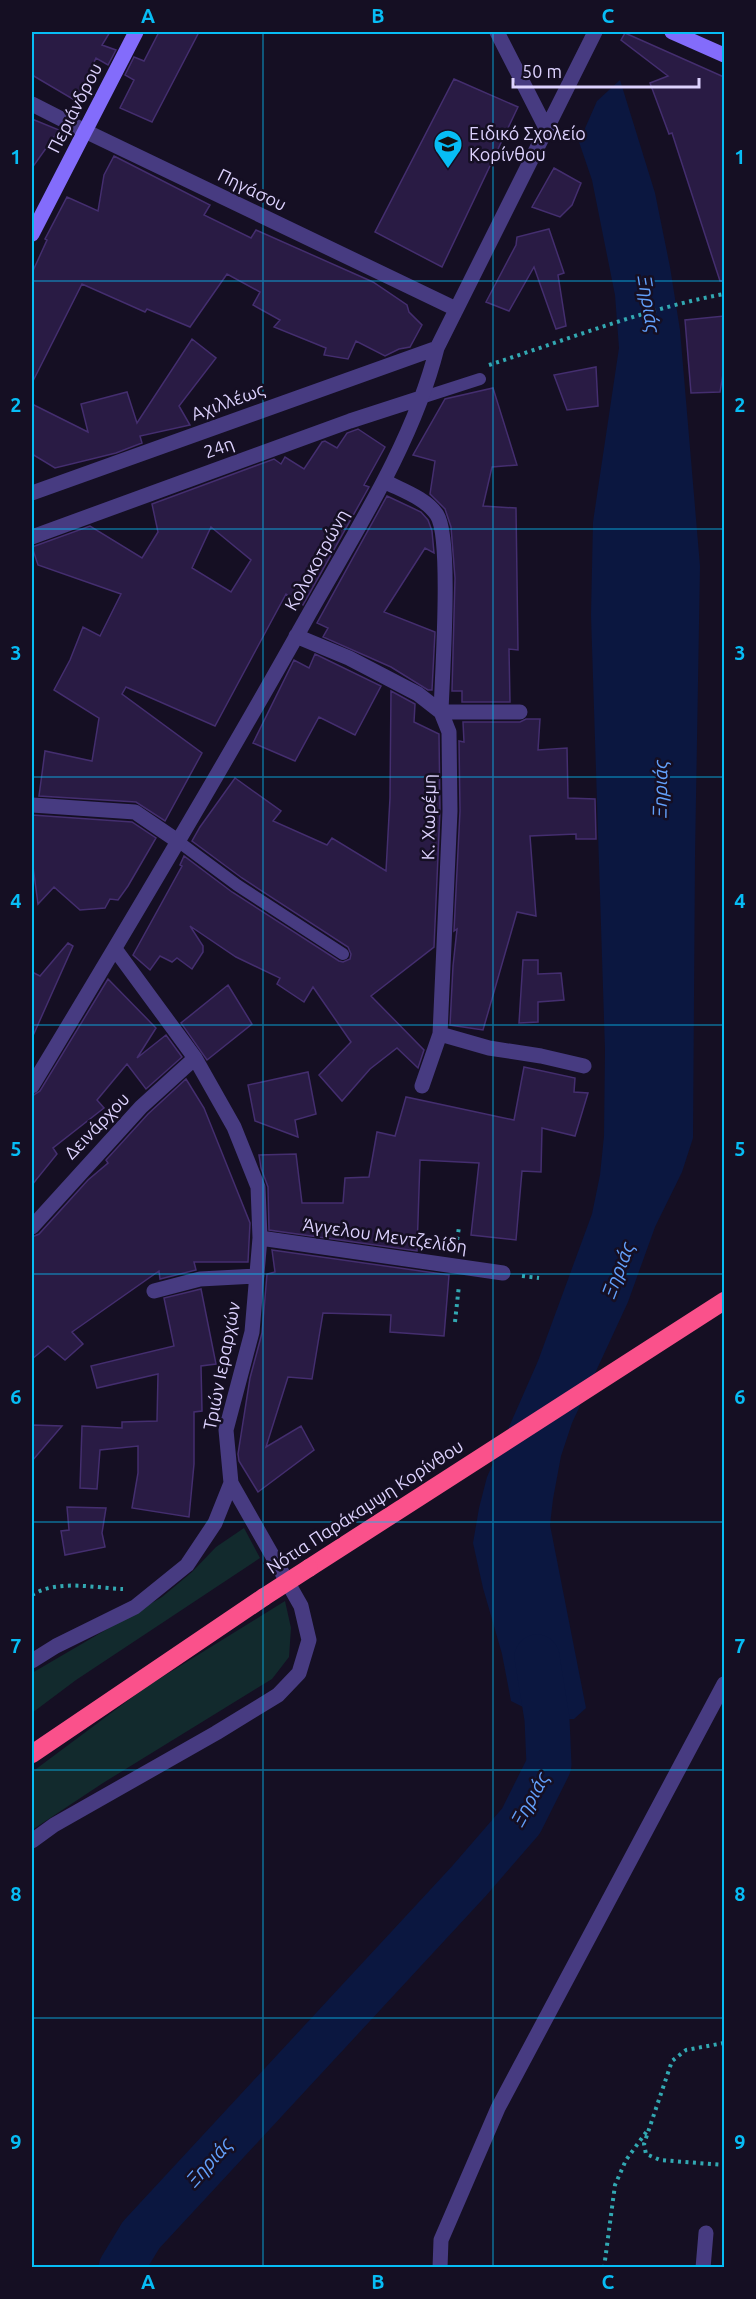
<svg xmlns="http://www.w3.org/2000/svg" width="756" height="2299" font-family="Ubuntu,sans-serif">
<rect width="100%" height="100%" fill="#150f23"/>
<!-- green -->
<path fill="#122a2d" d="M244,1528L260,1558L76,1680L32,1713V1673L162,1597L192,1572L216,1547Z
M285,1601L291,1628L289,1657L272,1679L103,1783L32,1830V1772L146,1687Z"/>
<!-- water -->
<path fill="#0b1740" d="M620,80L655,193L670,267L680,330L700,566L695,856L693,1138L682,1172L655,1227L628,1302L572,1423L561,1456L553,1499L550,1525L586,1708L574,1719H547L511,1701L502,1654L483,1588L473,1543L479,1508L487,1477L538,1361L592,1214L600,1175L604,1136L605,1050L591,615L593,522L619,348L615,295L592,180L579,142L597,101Z"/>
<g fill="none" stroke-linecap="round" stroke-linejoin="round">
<!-- river -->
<path stroke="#0b1740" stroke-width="45" d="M121,2268L141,2235L469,1881L521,1821L549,1765L547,1719L537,1657"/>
</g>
<!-- building -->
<path fill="#291b44" stroke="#442e6f" stroke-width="1.5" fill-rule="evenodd" d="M32,32H110L102,45L116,50L108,65L96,58L76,101L32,75Z
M159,32H199L152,122L120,108L134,80L125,75L134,57L144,61Z
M625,33L724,77V281H720L672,133L669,134L650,83L668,76L621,40Z
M454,79L518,107L442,267L375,232Z
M32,119L59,130L32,168Z
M114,156L210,205L204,215L251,238L256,230L373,282L407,305L409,312L422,325L410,347L399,349L385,356L356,341L348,359L324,355L326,348L274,327L280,320L253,305L260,292L227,274L190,327L147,309L145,312L82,284L32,383V273L47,240L45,239L67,197L98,211L104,175Z
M554,168L581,183L572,205L560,217L532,207Z
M549,229L564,273L558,275L566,326L556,329L534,267L509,311L486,302L516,245L517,237Z
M724,316V368L720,392L691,393L685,320Z
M192,339L216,358L179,406L190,425L140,436L142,443L116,453L55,468L32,454V404L88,432L81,404L127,392L137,423Z
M596,367L598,406L567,410L554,375Z
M493,388L517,465L492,467L483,506L516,508L518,650L509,649L510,702H462V691H452L455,578L451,527L445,509L430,494L435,461L413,455L445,399Z
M358,429L385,447L364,485L369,487L303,605L286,594L215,726L126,687L122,694L202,753L165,821L136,802L39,796L45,751L92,761L99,718L54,690L70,660L83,627L100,636L121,594L38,565L32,547L90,526L142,558L158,532L152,504L274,459L281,464L285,457L304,469L322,442L325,441L337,448L347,433ZM211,527L251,560L231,592L192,568Z
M387,496L421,512L428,520L432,531L434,553L425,548L384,612L435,632L432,690H428L391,667L323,637L328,628L317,623Z
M315,654L381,686L355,735L319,717L295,761L253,743L294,660L309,668Z
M391,691L415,704L414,722L439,734L440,811L434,947L371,996L424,1050L418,1068L397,1048L370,1069L342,1101L319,1075L351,1042L313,987L304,1002L277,984L280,978L236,957L190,926L203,946V952L192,969L177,958L172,962L160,956L150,970L133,955L182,866L180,865L184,856L232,892L339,961L343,962L350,959L351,954L348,947L242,878L192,841L200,827L235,778L281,811L273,821L327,845L332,838L386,871L390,798Z
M526,719H540L538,750L567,748L568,798L595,799L596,839H576V834L530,836L536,916L517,912L483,1030L450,1025L453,966L457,929L454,931L460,811L459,741L464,742L463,722H520Z
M32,815L132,822L156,838L128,886L118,900L110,899L105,908L80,910L54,887L38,904L32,859Z
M68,943L73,946L32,1038V972L40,976Z
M523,960H538V974L561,973L564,1000L538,1002V1022L519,1023Z
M108,979L156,1028L137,1058L166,1035L182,1057L146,1089L127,1064L97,1100L104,1108L53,1148L57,1154L32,1185V1096L40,1091Z
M228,985L252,1024L207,1060L181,1023Z
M524,1067L575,1078L574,1092L588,1093L575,1136L542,1128L541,1172L522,1171L516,1240L471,1235L479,1163L420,1160L417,1251L269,1230L268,1187L261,1168L259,1155L296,1154L302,1203H343L345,1178L369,1177L377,1132L395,1136L406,1097L514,1120Z
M308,1072L316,1114L295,1120L298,1137L255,1121L248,1085Z
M186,1079L204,1108L250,1223L248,1262H194L196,1270L160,1279L159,1271L72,1332L83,1344L65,1360L48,1346L32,1359V1237L39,1234L88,1180L108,1163L106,1160L148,1114Z
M272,1250L449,1275L444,1336L390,1332L391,1315L323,1313L312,1379L288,1377L266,1447L301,1426L314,1450L258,1492L239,1461L238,1454L250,1378L262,1333L267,1274L275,1272Z
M201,1289L216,1364L201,1366L202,1411L194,1412V1464L189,1517L132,1508L138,1473V1446L100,1450L97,1489L80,1488L82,1426L122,1428V1422L157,1421L158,1374L97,1388L91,1366L174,1346L164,1298Z
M32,1425L62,1426L32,1461Z
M67,1507L106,1508L102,1533L105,1547L65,1555L61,1531L69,1530Z"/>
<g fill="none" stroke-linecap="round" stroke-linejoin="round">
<!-- path -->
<path stroke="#32a8b2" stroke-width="4" stroke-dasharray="3 4.5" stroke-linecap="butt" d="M489,365C566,340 644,309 724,294
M456,1247L459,1227
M522,1276L539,1278
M455,1322L459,1285
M32,1595C58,1579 94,1588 123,1589
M724,2043L686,2050L672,2061L644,2144L646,2154L660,2160L724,2165
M604,2268L615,2185L626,2160L647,2131"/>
<!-- lane -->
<path stroke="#473b81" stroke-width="12" d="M421,398L480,379
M179,842L237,885L343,954"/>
<!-- street -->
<path stroke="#473b81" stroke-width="15" d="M497,32L546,128
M32,104L85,131L456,309
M384,481C401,490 426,498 437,515C452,538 442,677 441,712H520
M32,493L437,348
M32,537L350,421L421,398
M296,636L349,658L418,694L441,712L449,732L450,811L440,1034L422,1086
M32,805L135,812L179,842
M440,1034L489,1048L541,1056L584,1066
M32,1086C125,932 217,778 305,621C353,535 413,444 437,348L595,32
M32,1227L141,1107L195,1058
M260,1238L503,1273
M154,1291L200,1279L257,1276
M32,1661L56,1646L135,1607L187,1565L215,1523L231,1483L226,1430L252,1332L260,1238L258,1187L234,1127L195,1058L115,949
M32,1841L54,1825L216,1733L278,1695L299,1673L309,1640L301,1606L231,1483
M440,2268L441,2240L498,2108L724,1684
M703,2268L706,2233"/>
<!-- secondary -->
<path stroke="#836cfb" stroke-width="15" d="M672,32L724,55
M32,234L136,32"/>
<!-- highway -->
<path stroke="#fa518b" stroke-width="18" d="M309,1568L724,1301
M32,1754L264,1597"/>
<!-- highway-bridge -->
<path stroke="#fa518b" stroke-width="18" d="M264,1597L309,1568"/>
</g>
<!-- grid -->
<path fill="none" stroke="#07bdf5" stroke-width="1.5" stroke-opacity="0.55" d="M263,32V2268M493,32V2268M32,281H724M32,529H724M32,777H724M32,1025H724M32,1274H724M32,1522H724M32,1770H724M32,2018H724"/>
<!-- icons -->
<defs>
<g id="school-pin" transform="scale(1.5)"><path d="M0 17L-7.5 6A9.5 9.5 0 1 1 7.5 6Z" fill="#07bdf5" stroke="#150f23"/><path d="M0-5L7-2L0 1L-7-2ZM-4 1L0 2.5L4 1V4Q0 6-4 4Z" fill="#111"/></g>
</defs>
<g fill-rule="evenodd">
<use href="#school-pin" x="448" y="144"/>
</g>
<g text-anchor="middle" stroke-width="5" stroke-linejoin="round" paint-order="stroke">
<!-- street labels -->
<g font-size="18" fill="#ddd2fe" stroke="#150f23">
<text transform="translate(75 108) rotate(-63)" y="6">Περιάνδρου</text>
<text transform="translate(252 190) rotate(26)" y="6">Πηγάσου</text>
<text transform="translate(228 402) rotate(-20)" y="6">Αχιλλέως</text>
<text transform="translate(219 448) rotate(-20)" y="6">24η</text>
<text transform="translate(317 560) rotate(-61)" y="6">Κολοκοτρώνη</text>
<text transform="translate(429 817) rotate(-89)" y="6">Κ. Χωρέμη</text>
<text transform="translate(97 1126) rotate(-46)" y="6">Δεινάρχου</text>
<text transform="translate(385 1236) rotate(8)" y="6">Άγγελου Μεντζελίδη</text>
<text transform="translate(222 1366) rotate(-79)" y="6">Τριών Ιεραρχών</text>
<text transform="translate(365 1507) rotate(-33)" y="6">Νότια Παράκαμψη Κορίνθου</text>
</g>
<!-- poi labels -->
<g font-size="18" fill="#ddd2fe" stroke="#150f23" text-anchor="start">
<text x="469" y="140">Ειδικό Σχολείο<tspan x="469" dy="21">Κορίνθου</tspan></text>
</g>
<!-- water labels -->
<g font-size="20" font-style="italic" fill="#63a0fb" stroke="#150f23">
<text transform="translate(649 304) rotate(81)" y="7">Ξηριάς</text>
<text transform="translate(660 789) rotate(-89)" y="7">Ξηριάς</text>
<text transform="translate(618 1270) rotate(-69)" y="7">Ξηριάς</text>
<text transform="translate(530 1799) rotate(-61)" y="7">Ξηριάς</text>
<text transform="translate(209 2162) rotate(-48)" y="7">Ξηριάς</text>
</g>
</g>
<!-- border -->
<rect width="756" height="2299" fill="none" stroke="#150f23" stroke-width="66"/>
<!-- scale -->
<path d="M513 78v9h186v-9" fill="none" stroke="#ddd2fe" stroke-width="3"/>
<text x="522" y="78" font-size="18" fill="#ddd2fe" stroke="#150f23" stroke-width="4.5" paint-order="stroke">50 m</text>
<rect x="33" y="33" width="690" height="2233" fill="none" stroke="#07bdf5" stroke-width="2"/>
<g font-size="20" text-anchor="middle" font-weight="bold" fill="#07bdf5">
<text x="148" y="23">A</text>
<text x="378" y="23">B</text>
<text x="608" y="23">C</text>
<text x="16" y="164">1</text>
<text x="740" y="164">1</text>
<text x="16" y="412">2</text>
<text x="740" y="412">2</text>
<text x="16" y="660">3</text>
<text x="740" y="660">3</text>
<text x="16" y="908">4</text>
<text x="740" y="908">4</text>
<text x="16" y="1156">5</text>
<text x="740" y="1156">5</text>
<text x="16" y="1404">6</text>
<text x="740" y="1404">6</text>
<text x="16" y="1653">7</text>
<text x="740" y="1653">7</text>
<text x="16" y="1901">8</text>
<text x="740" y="1901">8</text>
<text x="16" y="2149">9</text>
<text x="740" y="2149">9</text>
<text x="148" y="2289">A</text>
<text x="378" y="2289">B</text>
<text x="608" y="2289">C</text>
</g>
</svg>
